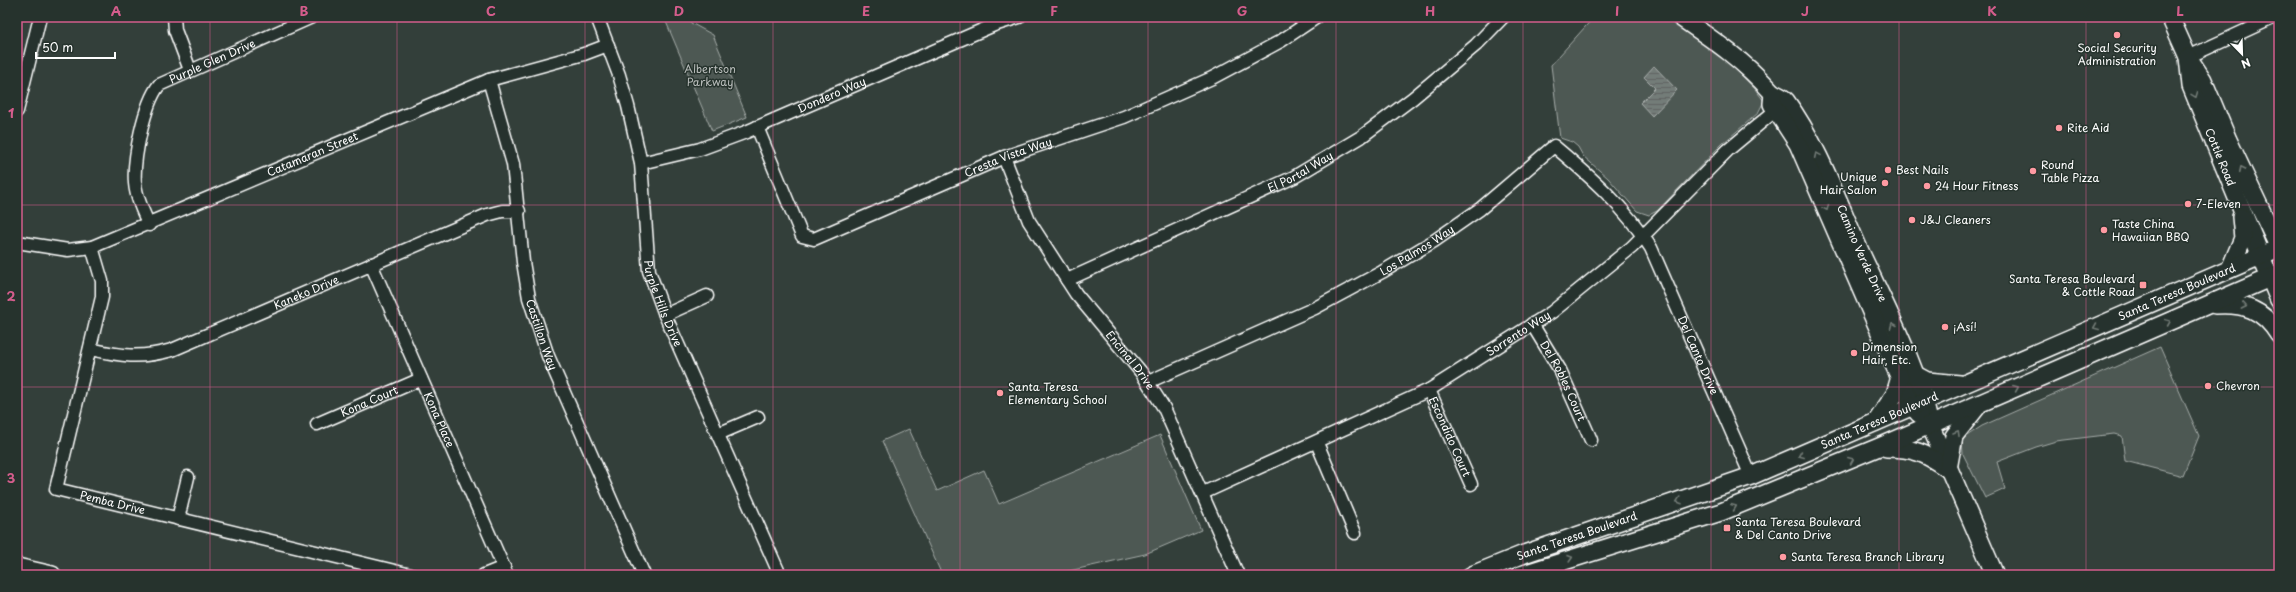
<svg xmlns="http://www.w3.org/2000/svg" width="2296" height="592" font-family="'Playpen Sans',sans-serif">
<defs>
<pattern id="water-rules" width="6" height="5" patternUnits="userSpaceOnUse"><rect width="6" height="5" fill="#737b78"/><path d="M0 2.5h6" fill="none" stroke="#606462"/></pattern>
</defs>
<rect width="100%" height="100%" fill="#333f3a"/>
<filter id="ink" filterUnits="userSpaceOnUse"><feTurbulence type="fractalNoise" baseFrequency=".025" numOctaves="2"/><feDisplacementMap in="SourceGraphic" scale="8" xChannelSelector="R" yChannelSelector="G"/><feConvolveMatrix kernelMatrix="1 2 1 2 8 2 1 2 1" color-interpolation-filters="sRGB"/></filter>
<g filter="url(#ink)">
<!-- green -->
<path fill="#4d5853" stroke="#a6aca9" d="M664,17H688L691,23L713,35L747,117L712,131Z
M1594,17H1663L1720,54L1755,89L1764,101L1758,113L1722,144L1657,211L1649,215L1637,211L1608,178L1583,156L1578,147L1572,142L1560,138L1551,65Z
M2160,347L2199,436L2183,476L2125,461L2122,436L2114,434L2056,441L2036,447L1997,462L2005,489L1985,498L1963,454L1962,439L1982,426Z
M909,429L937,491L984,470L999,504L1160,435L1201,530L1145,554L1051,575H942L882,441Z"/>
<!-- water -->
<path fill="url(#water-rules)" stroke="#abb0ae" d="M1654,66L1677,90L1652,116L1640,103L1655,88L1644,77Z"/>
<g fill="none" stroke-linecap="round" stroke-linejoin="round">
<!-- street casing -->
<g stroke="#fff" stroke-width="15">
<g id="street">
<path d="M174,17L175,30L190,70"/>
<path id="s1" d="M597,17L619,75L628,106L641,163L649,271L665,315L780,575"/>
<path d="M2188,57L2275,17"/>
<path id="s2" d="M489,80L513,164L523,262L529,298L548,356L644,575"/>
<path d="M17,111L40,17"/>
<path id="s3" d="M757,127L802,236L814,239L1004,157L1124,117L1212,78L1281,41L1317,17"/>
<path id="s4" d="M1004,157L1029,221L1076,294L1141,372L1164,408L1238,575"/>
<path id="s5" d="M641,163L700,149L746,132L994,25L1019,17"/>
<path id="s6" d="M149,225C143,212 136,197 135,183C133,159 144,104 159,85L312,17"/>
<path id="s7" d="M17,242L68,250L92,247L489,80L584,54L608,45"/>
<path id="s8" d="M92,247L102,281V297L56,489L411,575"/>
<path id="s9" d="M371,264L507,575"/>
<path id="s10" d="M1067,280L1294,177L1361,137L1413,98L1476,45L1503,17"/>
<path d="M665,315L707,296"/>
<path id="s11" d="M1532,324L1560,370L1591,440"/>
<path id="s12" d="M90,349C121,356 140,359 172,350L487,215L502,211H519"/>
<path id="s13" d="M1148,382L1315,308L1382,272L1434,241L1480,209L1554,146C1591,177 1625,207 1651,248L1751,476"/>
<path id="s14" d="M1429,390L1471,484"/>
<path id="s15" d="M317,424L421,379"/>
<path d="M718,434L758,417"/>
<path d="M1317,443L1355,533"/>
<path id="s16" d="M1203,493L1429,390L1552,312L1632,247L1728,150L1782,105"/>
<path d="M178,519L188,477"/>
<path d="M484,575L504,567"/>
</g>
</g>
<!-- secondary casing -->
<g stroke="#fff" stroke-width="20">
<g id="secondary">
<path id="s17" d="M1680,17C1715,41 1743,60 1771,91C1775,95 1781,95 1786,101C1818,145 1837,199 1859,249C1885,306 1917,364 1930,425L1995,575"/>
<path d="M2170,17L2188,57L2203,80L2228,140L2279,248"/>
<path id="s18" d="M2188,57L2191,86L2279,300"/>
<path d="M1773,93L1772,104L1798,144L1912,406L1919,414"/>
<path d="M2230,269L2243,238L2241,217"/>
<path d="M2215,305C2244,303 2263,309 2279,335"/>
<path d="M1914,374L1927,381L1960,384"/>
<path d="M1876,422L1895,394L1900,377"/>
<path d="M1886,448C1915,448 1925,453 1948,469"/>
<path d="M1948,469L1954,436L1977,407"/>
<path d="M17,567L52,575"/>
<path id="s19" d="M1472,575L1524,554L1751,476L2279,248"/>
<path d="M1520,575L1721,512L1879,447L2279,274"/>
</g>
</g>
<!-- street -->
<use href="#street" stroke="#26332d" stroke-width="12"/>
<!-- secondary -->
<use href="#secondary" stroke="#26332d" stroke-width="17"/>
</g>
<!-- one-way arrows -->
<defs><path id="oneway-chevron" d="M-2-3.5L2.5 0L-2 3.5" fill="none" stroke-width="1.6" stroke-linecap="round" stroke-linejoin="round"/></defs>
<g stroke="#727a76">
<use href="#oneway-chevron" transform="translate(2195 95) rotate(69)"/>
<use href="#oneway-chevron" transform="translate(1817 155) rotate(-114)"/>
<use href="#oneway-chevron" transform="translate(2242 169) rotate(-116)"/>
<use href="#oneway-chevron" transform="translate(1826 208) rotate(66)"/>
<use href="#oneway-chevron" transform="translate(2244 306) rotate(11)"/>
<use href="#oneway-chevron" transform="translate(2168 322) rotate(-23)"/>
<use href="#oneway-chevron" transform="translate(1893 325) rotate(-113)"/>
<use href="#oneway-chevron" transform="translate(2096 327) rotate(157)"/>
<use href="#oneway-chevron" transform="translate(2016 388) rotate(-23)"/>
<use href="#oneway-chevron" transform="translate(1957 433) rotate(-60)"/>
<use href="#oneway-chevron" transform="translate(1801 455) rotate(157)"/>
<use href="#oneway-chevron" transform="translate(1851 460) rotate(-23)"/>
<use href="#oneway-chevron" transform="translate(1679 501) rotate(161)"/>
<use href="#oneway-chevron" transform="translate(1734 507) rotate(-22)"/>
<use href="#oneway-chevron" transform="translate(1570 558) rotate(-17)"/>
</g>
</g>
<!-- grid -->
<path fill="none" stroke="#d45d8c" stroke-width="1" stroke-opacity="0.55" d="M210,17V575M397,17V575M585,17V575M773,17V575M960,17V575M1148,17V575M1336,17V575M1523,17V575M1711,17V575M1899,17V575M2086,17V575M17,205H2279M17,387H2279"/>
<!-- markers -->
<g fill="#ff9aa2" stroke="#26332d" stroke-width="1.5">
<circle cx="2117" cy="35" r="4"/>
<circle cx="2059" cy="128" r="4"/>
<circle cx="1888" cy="170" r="4"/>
<circle cx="2033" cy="171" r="4"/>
<circle cx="1885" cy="183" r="4"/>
<circle cx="1927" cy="186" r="4"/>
<circle cx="2188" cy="204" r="4"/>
<circle cx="1912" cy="220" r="4"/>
<circle cx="2104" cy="230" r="4"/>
<rect x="2139" y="281" width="8" height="8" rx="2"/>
<circle cx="1945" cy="327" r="4"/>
<circle cx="1854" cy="353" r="4"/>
<circle cx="2208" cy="386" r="4"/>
<circle cx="1000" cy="393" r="4"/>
<rect x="1723" y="524" width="8" height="8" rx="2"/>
<circle cx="1783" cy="557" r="4"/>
</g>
<g text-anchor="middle" stroke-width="3" stroke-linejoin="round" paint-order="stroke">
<!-- poi labels -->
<g font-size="11" fill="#fff" stroke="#26332d" text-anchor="start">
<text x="2117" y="52" text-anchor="middle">Social Security<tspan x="2117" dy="13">Administration</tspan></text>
<text x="2067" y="132">Rite Aid</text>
<text x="2041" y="169">Round<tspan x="2041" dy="13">Table Pizza</tspan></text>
<text x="1896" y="174">Best Nails</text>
<text x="1877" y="181" text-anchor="end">Unique<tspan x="1877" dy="13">Hair Salon</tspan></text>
<text x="1935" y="190">24 Hour Fitness</text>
<text x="2196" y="208">7-Eleven</text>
<text x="1920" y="224">J&amp;J Cleaners</text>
<text x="2112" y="228">Taste China<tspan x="2112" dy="13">Hawaiian BBQ</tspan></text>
<text x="2135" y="283" text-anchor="end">Santa Teresa Boulevard<tspan x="2135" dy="13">&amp; Cottle Road</tspan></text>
<text x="1953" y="331">¡Así!</text>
<text x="1862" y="351">Dimension<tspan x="1862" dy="13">Hair, Etc.</tspan></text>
<text x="2216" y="390">Chevron</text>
<text x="1008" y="391">Santa Teresa<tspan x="1008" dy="13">Elementary School</tspan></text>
<text x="1735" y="526">Santa Teresa Boulevard<tspan x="1735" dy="13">&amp; Del Canto Drive</tspan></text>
<text x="1791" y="561">Santa Teresa Branch Library</text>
</g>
<!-- street labels -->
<g font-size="11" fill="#fff" stroke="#26332d">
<text dy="4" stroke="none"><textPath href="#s6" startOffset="205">Purple Glen Drive</textPath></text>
<text dy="4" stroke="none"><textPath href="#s5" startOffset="203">Dondero Way</textPath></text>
<text dy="4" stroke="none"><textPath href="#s7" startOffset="315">Catamaran Street</textPath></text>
<text dy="4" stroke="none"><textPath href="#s3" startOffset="341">Cresta Vista Way</textPath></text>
<text dy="4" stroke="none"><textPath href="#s18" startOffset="106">Cottle Road</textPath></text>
<text dy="4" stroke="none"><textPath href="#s10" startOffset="257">El Portal Way</textPath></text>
<text dy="4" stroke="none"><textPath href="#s13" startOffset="300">Los Palmos Way</textPath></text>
<text dy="4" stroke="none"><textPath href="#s17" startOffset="306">Camino Verde Drive</textPath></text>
<text dy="4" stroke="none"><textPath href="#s12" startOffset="229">Kaneko Drive</textPath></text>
<text dy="4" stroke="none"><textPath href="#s19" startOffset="760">Santa Teresa Boulevard</textPath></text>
<text dy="4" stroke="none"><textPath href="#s1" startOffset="296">Purple Hills Drive</textPath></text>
<text dy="4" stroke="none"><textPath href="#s16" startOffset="354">Sorrento Way</textPath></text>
<text dy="4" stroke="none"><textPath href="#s2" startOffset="261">Castillon Way</textPath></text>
<text dy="4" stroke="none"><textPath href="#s13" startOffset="731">Del Canto Drive</textPath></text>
<text dy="4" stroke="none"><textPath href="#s4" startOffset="241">Encinal Drive</textPath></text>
<text dy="4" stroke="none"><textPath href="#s11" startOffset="65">Del Robles Court</textPath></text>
<text dy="4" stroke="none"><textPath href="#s15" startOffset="57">Kona Court</textPath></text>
<text dy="4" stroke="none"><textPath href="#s9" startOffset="170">Kona Place</textPath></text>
<text dy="4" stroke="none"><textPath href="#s19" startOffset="436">Santa Teresa Boulevard</textPath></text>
<text dy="4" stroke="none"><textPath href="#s14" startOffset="51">Escondido Court</textPath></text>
<text dy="4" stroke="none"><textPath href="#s8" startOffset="307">Pemba Drive</textPath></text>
<text dy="4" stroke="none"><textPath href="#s19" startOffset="112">Santa Teresa Boulevard</textPath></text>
</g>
<!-- park labels -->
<g font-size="11" fill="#b8bcba" stroke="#26332d">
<text x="710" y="73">Albertson<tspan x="710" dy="13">Parkway</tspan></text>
</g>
</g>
<!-- margin -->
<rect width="2296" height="592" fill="none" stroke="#26332d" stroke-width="44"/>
<!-- north arrow -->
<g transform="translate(2242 54) rotate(157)" stroke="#26332d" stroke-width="3" paint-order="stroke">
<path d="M0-3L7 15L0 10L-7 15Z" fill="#ffffff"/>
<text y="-6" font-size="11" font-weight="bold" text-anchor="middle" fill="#ffffff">N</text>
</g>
<!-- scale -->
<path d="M36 52v6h79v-6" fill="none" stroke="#ffffff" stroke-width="2"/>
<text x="42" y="52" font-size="12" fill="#ffffff" stroke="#26332d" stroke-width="3" paint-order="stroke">50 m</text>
<rect x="22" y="22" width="2252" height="548" fill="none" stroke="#d45d8c" stroke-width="1.5"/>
<g font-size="13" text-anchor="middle" font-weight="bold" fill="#d45d8c">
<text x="116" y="16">A</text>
<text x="304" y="16">B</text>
<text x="491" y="16">C</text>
<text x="679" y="16">D</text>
<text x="866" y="16">E</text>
<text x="1054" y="16">F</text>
<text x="1242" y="16">G</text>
<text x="1430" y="16">H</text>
<text x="1617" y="16">I</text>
<text x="1805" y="16">J</text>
<text x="1992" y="16">K</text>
<text x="2180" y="16">L</text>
<text x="11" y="118">1</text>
<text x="11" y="301">2</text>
<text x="11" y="483">3</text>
</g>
</svg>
